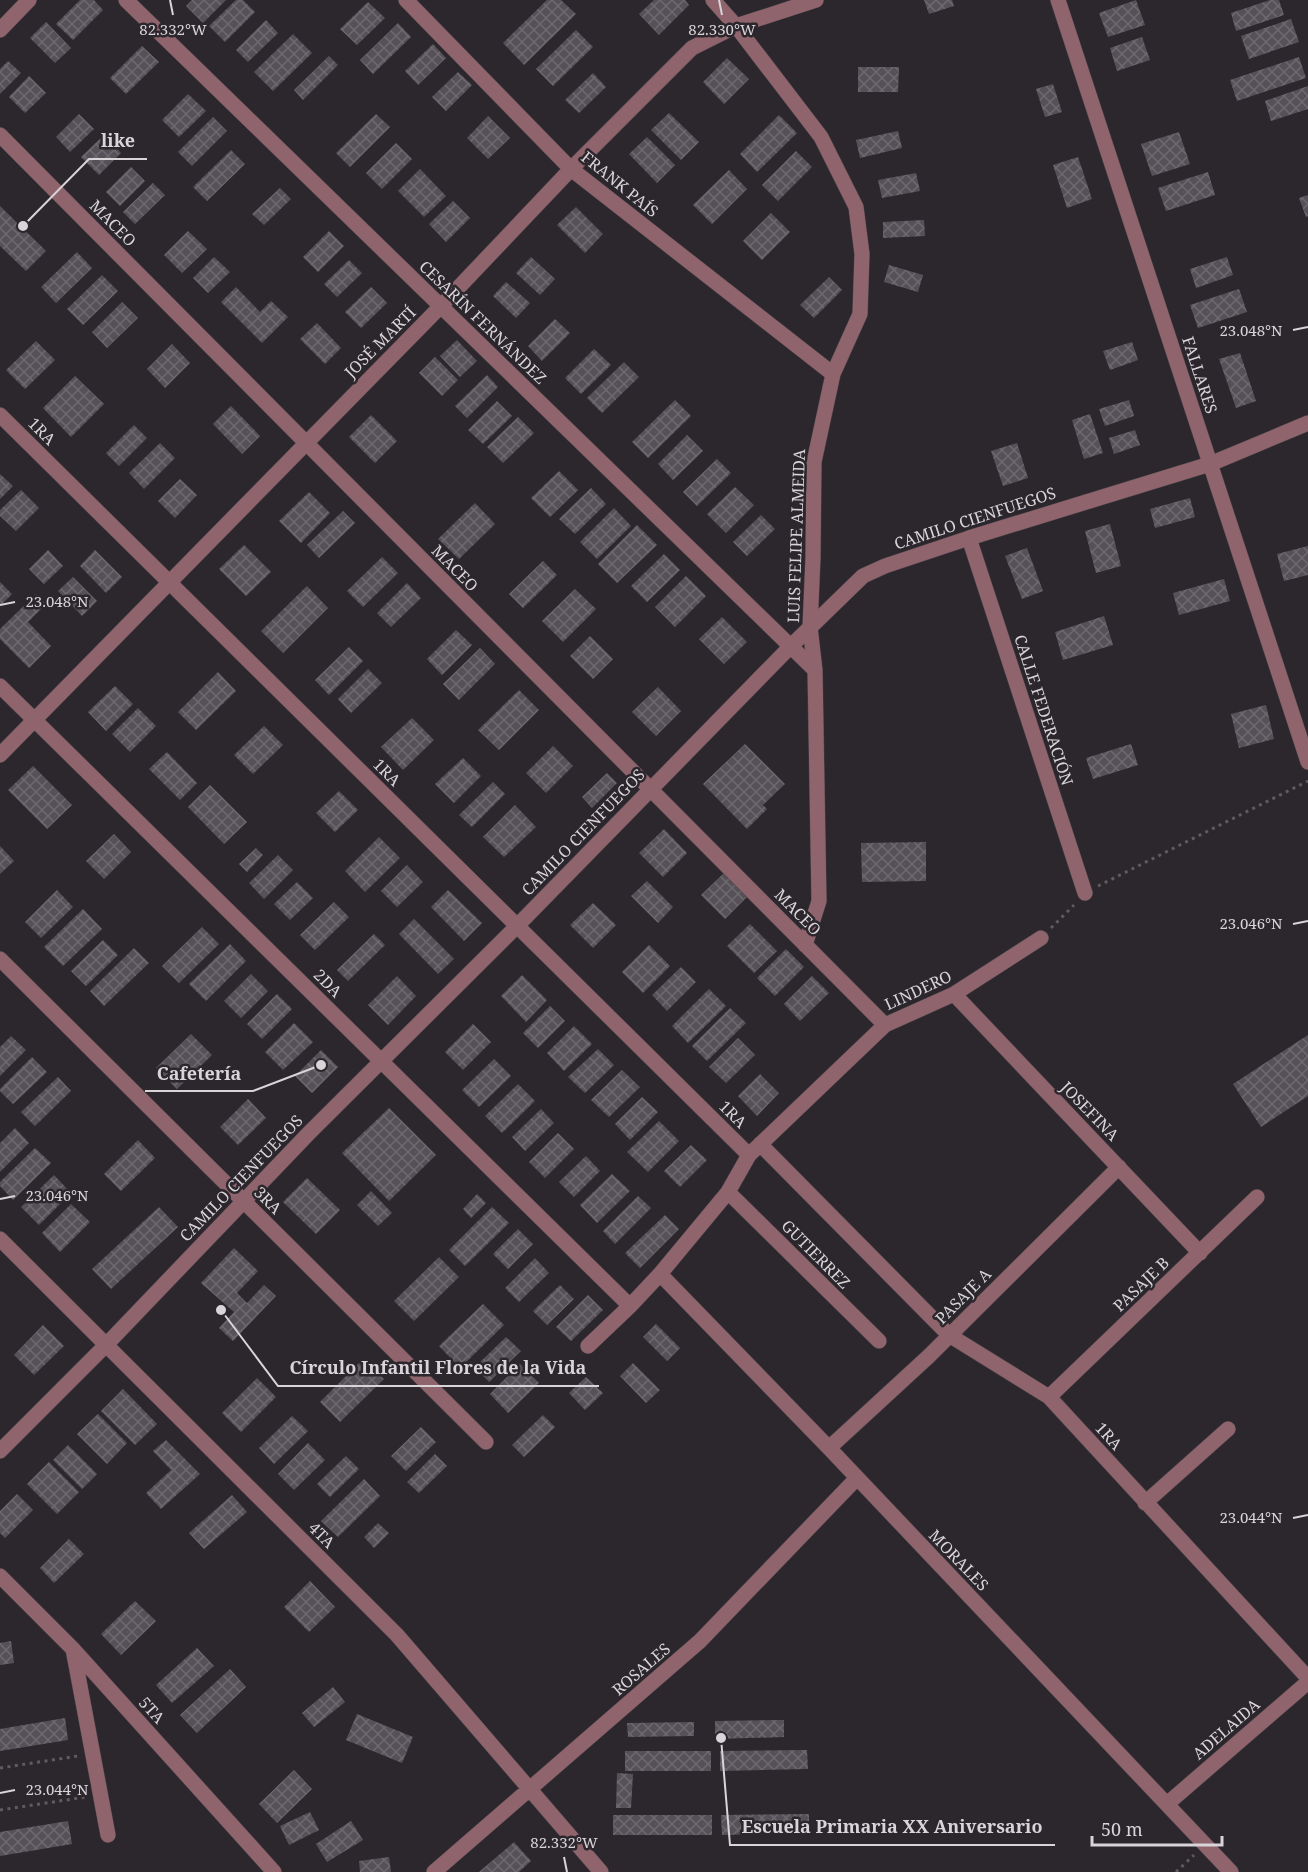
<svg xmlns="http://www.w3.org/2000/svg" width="1308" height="1872" font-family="'Noto Serif',serif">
<defs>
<pattern id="building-cross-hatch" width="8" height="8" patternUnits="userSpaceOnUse" patternTransform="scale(1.5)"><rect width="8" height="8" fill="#565058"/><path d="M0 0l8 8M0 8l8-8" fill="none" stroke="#6e686f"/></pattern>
</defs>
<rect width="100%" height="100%" fill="#2c262d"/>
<!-- building -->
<path fill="url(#building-cross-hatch)" d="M80,0H94L103,10L73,40L56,24Z
M192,0H226L203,23L186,6Z
M236,0H243L255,12L225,42L209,26Z
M547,0H561L576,14L524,65L503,43Z
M654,0H685L689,5L659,35L639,14Z
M924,0H952L954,6L929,14Z
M1136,0L1145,25L1108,37L1099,13Z
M1270,0H1279L1284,15L1236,31L1231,13Z
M368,2L385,18L357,45L340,29Z
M1291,19L1299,42L1249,59L1241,36Z
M266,20L278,33L248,62L236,50Z
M46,22L71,48L55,63L30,38Z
M398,23L411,37L373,74L360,60Z
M576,30L593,47L553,86L536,69Z
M293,34L312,53L273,91L254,72Z
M1142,37L1150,60L1117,71L1110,48Z
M433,44L446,58L418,85L405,71Z
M142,46L159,62L126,94L110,78Z
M329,56L338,65L303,100L294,90Z
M1299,57L1306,78L1237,101L1230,80Z
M727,58L749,79L724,104L703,82Z
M8,61L21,73L0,94V69Z
M858,67H899L898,92H858Z
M458,72L472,85L446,111L432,97Z
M593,73L606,87L579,113L565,100Z
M29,76L46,93L25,113L9,97Z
M1053,84L1062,112L1045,117L1036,89Z
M1308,86V109L1271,121L1265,101Z
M188,94L206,111L179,137L162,120Z
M669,113L699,142L681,160L651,130Z
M79,114L94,129L70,152L56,137Z
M376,114L390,127L350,167L336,153Z
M779,115L797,133L757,172L740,154Z
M488,116L510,138L488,159L467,138Z
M213,117L227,131L192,166L178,152Z
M898,131L902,148L860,158L856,140Z
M1179,132L1190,164L1152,176L1141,144Z
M104,135L121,153L99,175L81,157Z
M647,137L675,165L657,183L629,154Z
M396,143L412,159L382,189L366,173Z
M231,150L245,164L207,201L193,187Z
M796,151L812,167L778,201L762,185Z
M1078,157L1092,199L1067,208L1053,165Z
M131,167L145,181L120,206L106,192Z
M420,169L446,196L424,217L398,191Z
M729,170L747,189L712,224L693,205Z
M1208,172L1215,195L1166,211L1158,188Z
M916,173L920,191L882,198L878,180Z
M153,183L165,195L135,224L123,212Z
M280,188L291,199L264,225L252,214Z
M1308,195V216L1306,217L1299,198Z
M453,201L470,218L446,242L429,224Z
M0,206L46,251L26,271L0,246Z
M576,207L603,234L585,253L557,225Z
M771,213L790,232L762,260L743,241Z
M924,220L925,236L883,238V222Z
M188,231L207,249L182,273L164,255Z
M329,231L344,246L318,272L303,257Z
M77,252L92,268L56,303L41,287Z
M214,257L230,272L208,293L193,278Z
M531,257L555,279L540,295L516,273Z
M1227,257L1233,275L1196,288L1190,269Z
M349,260L362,273L337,297L324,284Z
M889,265L923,275L918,292L884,282Z
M102,275L118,291L83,325L67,309Z
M829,277L842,290L814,318L800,305Z
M506,282L530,303L516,318L493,296Z
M236,287L260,312L271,301L288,317L262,343L221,302Z
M371,287L387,303L361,328L345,312Z
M1239,289L1247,312L1198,328L1190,305Z
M122,302L138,318L107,348L92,332Z
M555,319L570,333L542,361L528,346Z
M317,323L341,348L325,364L300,339Z
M457,340L477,361L460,377L440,356Z
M36,341L55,360L25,389L6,370Z
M1132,342L1138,360L1110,370L1103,351Z
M172,344L190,363L165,388L147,369Z
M594,349L611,365L581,394L565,378Z
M1240,353L1256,401L1236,408L1219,359Z
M435,357L458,380L442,396L419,373Z
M624,362L639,377L602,413L587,398Z
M487,375L498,387L467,418L455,406Z
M75,376L104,404L71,437L43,408Z
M675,400L691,416L648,458L632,442Z
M1129,400L1134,416L1105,426L1099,409Z
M497,401L512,416L483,444L468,430Z
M231,406L260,436L242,454L213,424Z
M1090,414L1103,453L1084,459L1072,420Z
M371,415L397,441L375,463L349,437Z
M518,417L534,433L503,463L487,447Z
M134,425L147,438L119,466L106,453Z
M1135,430L1140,445L1114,454L1109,438Z
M687,435L703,451L673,480L658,464Z
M160,443L175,458L144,489L129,473Z
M1017,443L1028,478L1003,486L991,451Z
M717,459L731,473L697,506L683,492Z
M559,471L578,490L550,517L531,498Z
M0,474L13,486L0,499Z
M180,479L197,495L175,518L158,501Z
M735,487L754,505L726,533L707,514Z
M591,488L606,504L575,534L559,519Z
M21,490L39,508L16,531L0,516V510Z
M309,492L330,513L301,543L279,521Z
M1190,498L1195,517L1155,528L1150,509Z
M475,503L495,524L459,559L438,539Z
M614,508L631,526L597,559L580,542Z
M343,511L355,523L319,558L307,545Z
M761,515L775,529L747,556L733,542Z
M1110,524L1121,566L1096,573L1085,531Z
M637,525L657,545L617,583L598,564Z
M244,545L271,572L246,596L219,569Z
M1308,546V575L1284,581L1277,554Z
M1027,548L1043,591L1022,599L1005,556Z
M48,550L63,566L44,584L29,569Z
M95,550L122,577L106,593L80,566Z
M664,554L680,570L647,602L631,586Z
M382,557L398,573L363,607L347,591Z
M543,561L557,575L523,608L509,594Z
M686,576L706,596L675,627L655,607Z
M73,577L97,601L82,616L58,591Z
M1224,579L1230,601L1179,615L1173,593Z
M0,582L12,594L0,606Z
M407,583L421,598L391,627L377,613Z
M307,586L328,608L283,653L261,631Z
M575,589L596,609L563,642L542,621Z
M36,594L46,604L28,622L51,646L29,668L0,639V629Z
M1104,616L1113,645L1063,660L1055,632Z
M722,617L747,642L724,664L699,639Z
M456,630L472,645L442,675L427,659Z
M590,636L613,659L593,679L570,656Z
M349,647L363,661L329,695L315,680Z
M480,648L495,664L459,700L443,684Z
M368,669L382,683L351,713L338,699Z
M218,672L236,691L196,730L178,712Z
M115,686L133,704L106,731L88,712Z
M658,687L681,711L656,736L632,712Z
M519,690L539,710L499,750L478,730Z
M1266,705L1274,739L1239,748L1231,714Z
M138,708L156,726L130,752L112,734Z
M412,718L434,740L403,770L381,747Z
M264,726L283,745L253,774L234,755Z
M745,744L785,784L763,805L767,809L747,829L703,784Z
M1131,744L1138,765L1093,779L1086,758Z
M553,746L573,766L546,793L526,773Z
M167,752L197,783L180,800L149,769Z
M463,758L481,776L454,803L435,784Z
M33,766L72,805L47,829L8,790Z
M607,773L617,783L592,808L582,797Z
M493,782L505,794L472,827L459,815Z
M210,785L247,822L224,844L188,807Z
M339,791L358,810L335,832L316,813Z
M515,805L536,827L504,857L483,837Z
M664,829L687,853L663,877L639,853Z
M114,834L131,852L104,879L86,861Z
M379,837L400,858L365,892L345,871Z
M926,842V881L862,882L861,843Z
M0,846L14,861L0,874Z
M256,848L263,855L247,872L239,864Z
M278,855L293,870L264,899L249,883Z
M407,865L423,882L397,907L381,891Z
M724,873L748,896L725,919L701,895Z
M647,881L673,907L658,923L631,896Z
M297,882L313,898L290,920L274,904Z
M57,890L73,907L41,938L25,922Z
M448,890L482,923L464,941L431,907Z
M334,902L349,917L315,950L300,935Z
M593,903L616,925L593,948L570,925Z
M83,909L102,929L63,966L44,947Z
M414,919L454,959L438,974L399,934Z
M750,924L777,951L754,973L727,946Z
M202,927L219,944L179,983L162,966Z
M374,934L385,945L348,981L337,970Z
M103,940L118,955L86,986L71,971Z
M230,944L246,961L206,1001L189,984Z
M649,945L670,966L643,993L622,972Z
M134,948L149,963L104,1006L90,991Z
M786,949L804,967L775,996L757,978Z
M681,967L696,982L667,1011L652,995Z
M251,974L268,991L241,1018L224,1001Z
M522,975L547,1000L526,1022L501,996Z
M397,976L416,996L388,1025L368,1005Z
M812,976L829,993L800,1021L784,1004Z
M709,989L726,1006L688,1043L672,1026Z
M277,994L292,1009L262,1039L247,1024Z
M550,1006L565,1021L538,1048L523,1033Z
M730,1008L746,1023L707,1061L692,1046Z
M294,1023L313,1042L283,1070L265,1052Z
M473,1024L491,1042L463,1070L445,1052Z
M574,1026L592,1044L564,1071L547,1053Z
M191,1034L212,1055L177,1089L156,1068Z
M1308,1035V1096L1261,1127L1233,1084Z
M11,1036L26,1050L0,1076V1047Z
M738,1038L755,1055L726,1083L709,1067Z
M598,1049L614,1065L585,1093L568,1077Z
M321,1050L338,1067L312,1093L295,1076Z
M32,1057L47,1072L13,1104L0,1091V1089Z
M494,1059L511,1076L479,1107L462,1090Z
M622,1070L640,1087L609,1117L591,1100Z
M760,1074L779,1093L757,1116L738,1096Z
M58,1077L71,1091L35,1126L21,1112Z
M518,1084L535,1101L502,1133L485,1116Z
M642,1097L658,1112L630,1140L615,1124Z
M248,1099L266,1118L238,1145L220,1127Z
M389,1108L436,1155L389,1201L342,1153Z
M541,1109L554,1123L525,1151L512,1137Z
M659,1121L679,1141L648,1172L627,1152Z
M15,1128L29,1143L0,1172V1143Z
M558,1133L574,1149L545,1178L529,1162Z
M138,1140L155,1158L121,1191L104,1174Z
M691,1145L707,1160L680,1187L664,1171Z
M35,1148L51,1163L13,1200L0,1186V1182Z
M586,1156L600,1171L574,1197L559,1182Z
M612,1174L630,1191L597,1223L580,1205Z
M54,1175L71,1193L39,1225L21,1207Z
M307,1178L340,1210L316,1234L283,1202Z
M371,1191L392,1213L378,1226L357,1205Z
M477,1194L486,1203L471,1218L463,1209Z
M638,1196L651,1208L615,1244L603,1231Z
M71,1204L90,1222L60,1252L42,1233Z
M159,1207L178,1227L111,1289L92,1269Z
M492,1207L509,1223L465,1266L449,1250Z
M665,1215L679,1229L640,1268L625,1253Z
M518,1229L533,1244L508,1269L493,1254Z
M234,1248L258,1271L237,1293L247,1303L264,1285L276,1296L233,1341L219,1328L234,1312L201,1283Z
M439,1257L459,1277L414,1321L394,1301Z
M535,1258L549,1273L519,1302L505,1288Z
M560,1285L574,1299L547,1325L533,1311Z
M588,1295L603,1310L571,1341L556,1327Z
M483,1304L504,1325L460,1368L439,1346Z
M656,1324L680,1348L667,1361L643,1337Z
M43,1325L64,1346L34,1375L14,1355Z
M506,1337L521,1351L489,1382L475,1367Z
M363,1359L384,1379L340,1422L320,1402Z
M633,1363L660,1390L646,1403L620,1376Z
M520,1364L539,1383L508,1413L490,1394Z
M586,1377L603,1393L585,1410L569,1393Z
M257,1378L276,1397L241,1432L222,1413Z
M123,1389L157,1424L135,1445L101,1411Z
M98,1414L127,1443L107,1464L77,1434Z
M543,1415L555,1427L524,1457L512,1445Z
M292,1416L308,1431L274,1464L259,1448Z
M421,1427L436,1442L406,1471L391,1456Z
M166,1440L200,1474L161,1509L146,1493L171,1470L153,1451Z
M308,1443L325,1460L294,1490L278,1474Z
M68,1445L97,1474L82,1489L53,1460Z
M435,1454L447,1466L419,1493L407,1482Z
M346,1456L359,1469L330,1497L317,1484Z
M49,1462L79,1492L57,1514L27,1484Z
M364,1479L380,1496L338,1537L321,1521Z
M17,1494L33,1510L5,1538L0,1533V1511Z
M232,1495L247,1512L204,1549L189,1533Z
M378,1523L389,1533L374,1548L364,1537Z
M69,1539L84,1554L54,1583L40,1568Z
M310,1581L335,1607L309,1632L284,1607Z
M135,1601L156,1621L121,1655L101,1634Z
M11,1641L14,1663L0,1665V1643Z
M197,1648L214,1666L172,1703L156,1685Z
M230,1669L246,1687L197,1733L180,1715Z
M333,1687L345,1702L314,1727L302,1713Z
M357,1714L413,1737L402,1763L346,1740Z
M65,1718L68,1740L0,1751V1729Z
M784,1720V1737L715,1739V1721Z
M694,1722V1736L628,1737L627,1723Z
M807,1750L808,1769L720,1771V1751Z
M625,1751H711V1771H625Z
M294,1770L312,1789L277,1823L259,1804Z
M617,1773L633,1774L631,1808H616Z
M310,1812L319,1830L289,1845L280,1826Z
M809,1814V1833L722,1835L721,1815Z
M613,1815H712V1835H613Z
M68,1821L72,1844L0,1856V1832Z
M351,1821L363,1840L327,1862L316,1844Z
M514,1842L531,1861L519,1872H479Z
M389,1857L391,1872H360L359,1861Z"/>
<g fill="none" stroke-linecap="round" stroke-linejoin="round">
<!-- minor casing -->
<g stroke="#484248" stroke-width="16">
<path id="minor" d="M126,0L815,670
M406,0L571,169L833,374
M713,0L736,26L821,137L856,207L862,254L860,314L833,374L814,462L813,558L810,627L815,670L819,901L805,945
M1058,0L1308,762
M0,30L29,0
M0,135L885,1025
M0,415L749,1155
M969,538L1085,893
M0,686L630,1306
M0,755L441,306L571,169L692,48L736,26L816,0
M0,959L486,1442
M954,994L1200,1253
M760,1144L949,1335L1049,1397L1308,1678
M728,1192L879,1341
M0,1239L397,1635L601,1872
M660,1274L829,1448L1231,1872
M588,1346L630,1306L660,1274L728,1192L749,1155L885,1025L954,994L1041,938
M1049,1397L1257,1197
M829,1448L929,1356L1119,1167
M0,1451L106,1345L309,1133L517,926L791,646L863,576L885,566L969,538L1210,464L1308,423
M1145,1503L1228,1429
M0,1576L73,1649L274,1872
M73,1649L108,1835
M1167,1804L1308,1682
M434,1872L700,1641L857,1478"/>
</g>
<!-- path -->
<path stroke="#605b61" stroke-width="3" stroke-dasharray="3 4.5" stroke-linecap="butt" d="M1098,886L1308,781
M1051,928L1074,905
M0,1768L78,1756
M0,1810L86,1797
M1176,1872L1194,1855"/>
<!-- minor -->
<use href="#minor" stroke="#8f646c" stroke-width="15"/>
</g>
<!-- ticks -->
<path fill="none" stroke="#d8d4d8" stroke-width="2" d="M170,0L173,15M719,0L722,15M1293,330L1308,327M0,605L15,602M1293,924L1308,921M0,1199L15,1196M1293,1518L1308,1515M0,1793L15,1790M564,1857L567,1872"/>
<g text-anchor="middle" stroke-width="5" stroke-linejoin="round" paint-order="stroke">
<!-- street labels -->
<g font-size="16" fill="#d8d4d8" stroke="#2c262d">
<text transform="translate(620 184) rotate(39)" y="6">FRANK PAÍS</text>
<text transform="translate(113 223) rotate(45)" y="6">MACEO</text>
<text transform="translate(483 322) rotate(44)" y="6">CESARÍN FERNÁNDEZ</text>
<text transform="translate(380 342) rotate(-45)" y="6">JOSÉ MARTÍ</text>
<text transform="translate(1200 375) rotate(72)" y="6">FALLARES</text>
<text transform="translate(42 431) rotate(45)" y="6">1RA</text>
<text transform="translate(975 518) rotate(-18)" y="6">CAMILO CIENFUEGOS</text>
<text transform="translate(796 536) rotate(-88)" y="6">LUIS FELIPE ALMEIDA</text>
<text transform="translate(455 568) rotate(45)" y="6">MACEO</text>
<text transform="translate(1044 710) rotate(72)" y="6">CALLE FEDERACIÓN</text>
<text transform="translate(387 772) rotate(45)" y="6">1RA</text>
<text transform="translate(583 832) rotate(-46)" y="6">CAMILO CIENFUEGOS</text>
<text transform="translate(798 912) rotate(45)" y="6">MACEO</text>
<text transform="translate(328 983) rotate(45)" y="6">2DA</text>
<text transform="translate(918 990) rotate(-25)" y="6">LINDERO</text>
<text transform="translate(1090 1111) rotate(46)" y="6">JOSEFINA</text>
<text transform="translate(733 1114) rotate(45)" y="6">1RA</text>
<text transform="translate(241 1178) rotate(-46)" y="6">CAMILO CIENFUEGOS</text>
<text transform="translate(268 1200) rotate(45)" y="6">3RA</text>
<text transform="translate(816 1254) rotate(45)" y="6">GUTIERREZ</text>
<text transform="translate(1141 1284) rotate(-44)" y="6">PASAJE B</text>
<text transform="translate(963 1296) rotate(-45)" y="6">PASAJE A</text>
<text transform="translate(1109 1436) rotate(48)" y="6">1RA</text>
<text transform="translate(322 1535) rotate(45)" y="6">4TA</text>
<text transform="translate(959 1560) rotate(46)" y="6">MORALES</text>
<text transform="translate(641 1669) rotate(-41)" y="6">ROSALES</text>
<text transform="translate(152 1710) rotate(48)" y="6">5TA</text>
<text transform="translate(1226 1729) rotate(-41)" y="6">ADELAIDA</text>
</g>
</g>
<g font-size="15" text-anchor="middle" fill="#d8d4d8" stroke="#2c262d" stroke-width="5" stroke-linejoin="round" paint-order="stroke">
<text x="173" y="35">82.332°W</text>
<text x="722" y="35">82.330°W</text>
<text x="1251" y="336">23.048°N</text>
<text x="57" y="607">23.048°N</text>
<text x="1251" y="929">23.046°N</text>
<text x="57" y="1201">23.046°N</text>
<text x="1251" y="1523">23.044°N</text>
<text x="57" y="1795">23.044°N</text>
<text x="564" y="1848">82.332°W</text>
</g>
<!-- callouts -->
<path fill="none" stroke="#d8d4d8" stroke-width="2" d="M23 226L89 159H147M321 1065L253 1091H145M221 1310L278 1386H599M721 1738L730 1845H1055"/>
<g fill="#d8d4d8" stroke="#2c262d" stroke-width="2">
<circle cx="23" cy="226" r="6"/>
<circle cx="321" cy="1065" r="6"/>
<circle cx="221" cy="1310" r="6"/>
<circle cx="721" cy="1738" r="6"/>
</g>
<g font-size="18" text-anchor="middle" font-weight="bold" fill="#d8d4d8" stroke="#2c262d" stroke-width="5" stroke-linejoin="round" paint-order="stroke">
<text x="118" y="147">like</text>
<text x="199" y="1080">Cafetería</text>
<text x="438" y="1374">Círculo Infantil Flores de la Vida</text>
<text x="892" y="1833">Escuela Primaria XX Aniversario</text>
</g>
<!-- scale -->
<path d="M1092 1836v9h130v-9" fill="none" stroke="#d8d4d8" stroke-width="3"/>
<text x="1101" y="1836" font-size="18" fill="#d8d4d8" stroke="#2c262d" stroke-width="4.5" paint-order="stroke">50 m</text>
</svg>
